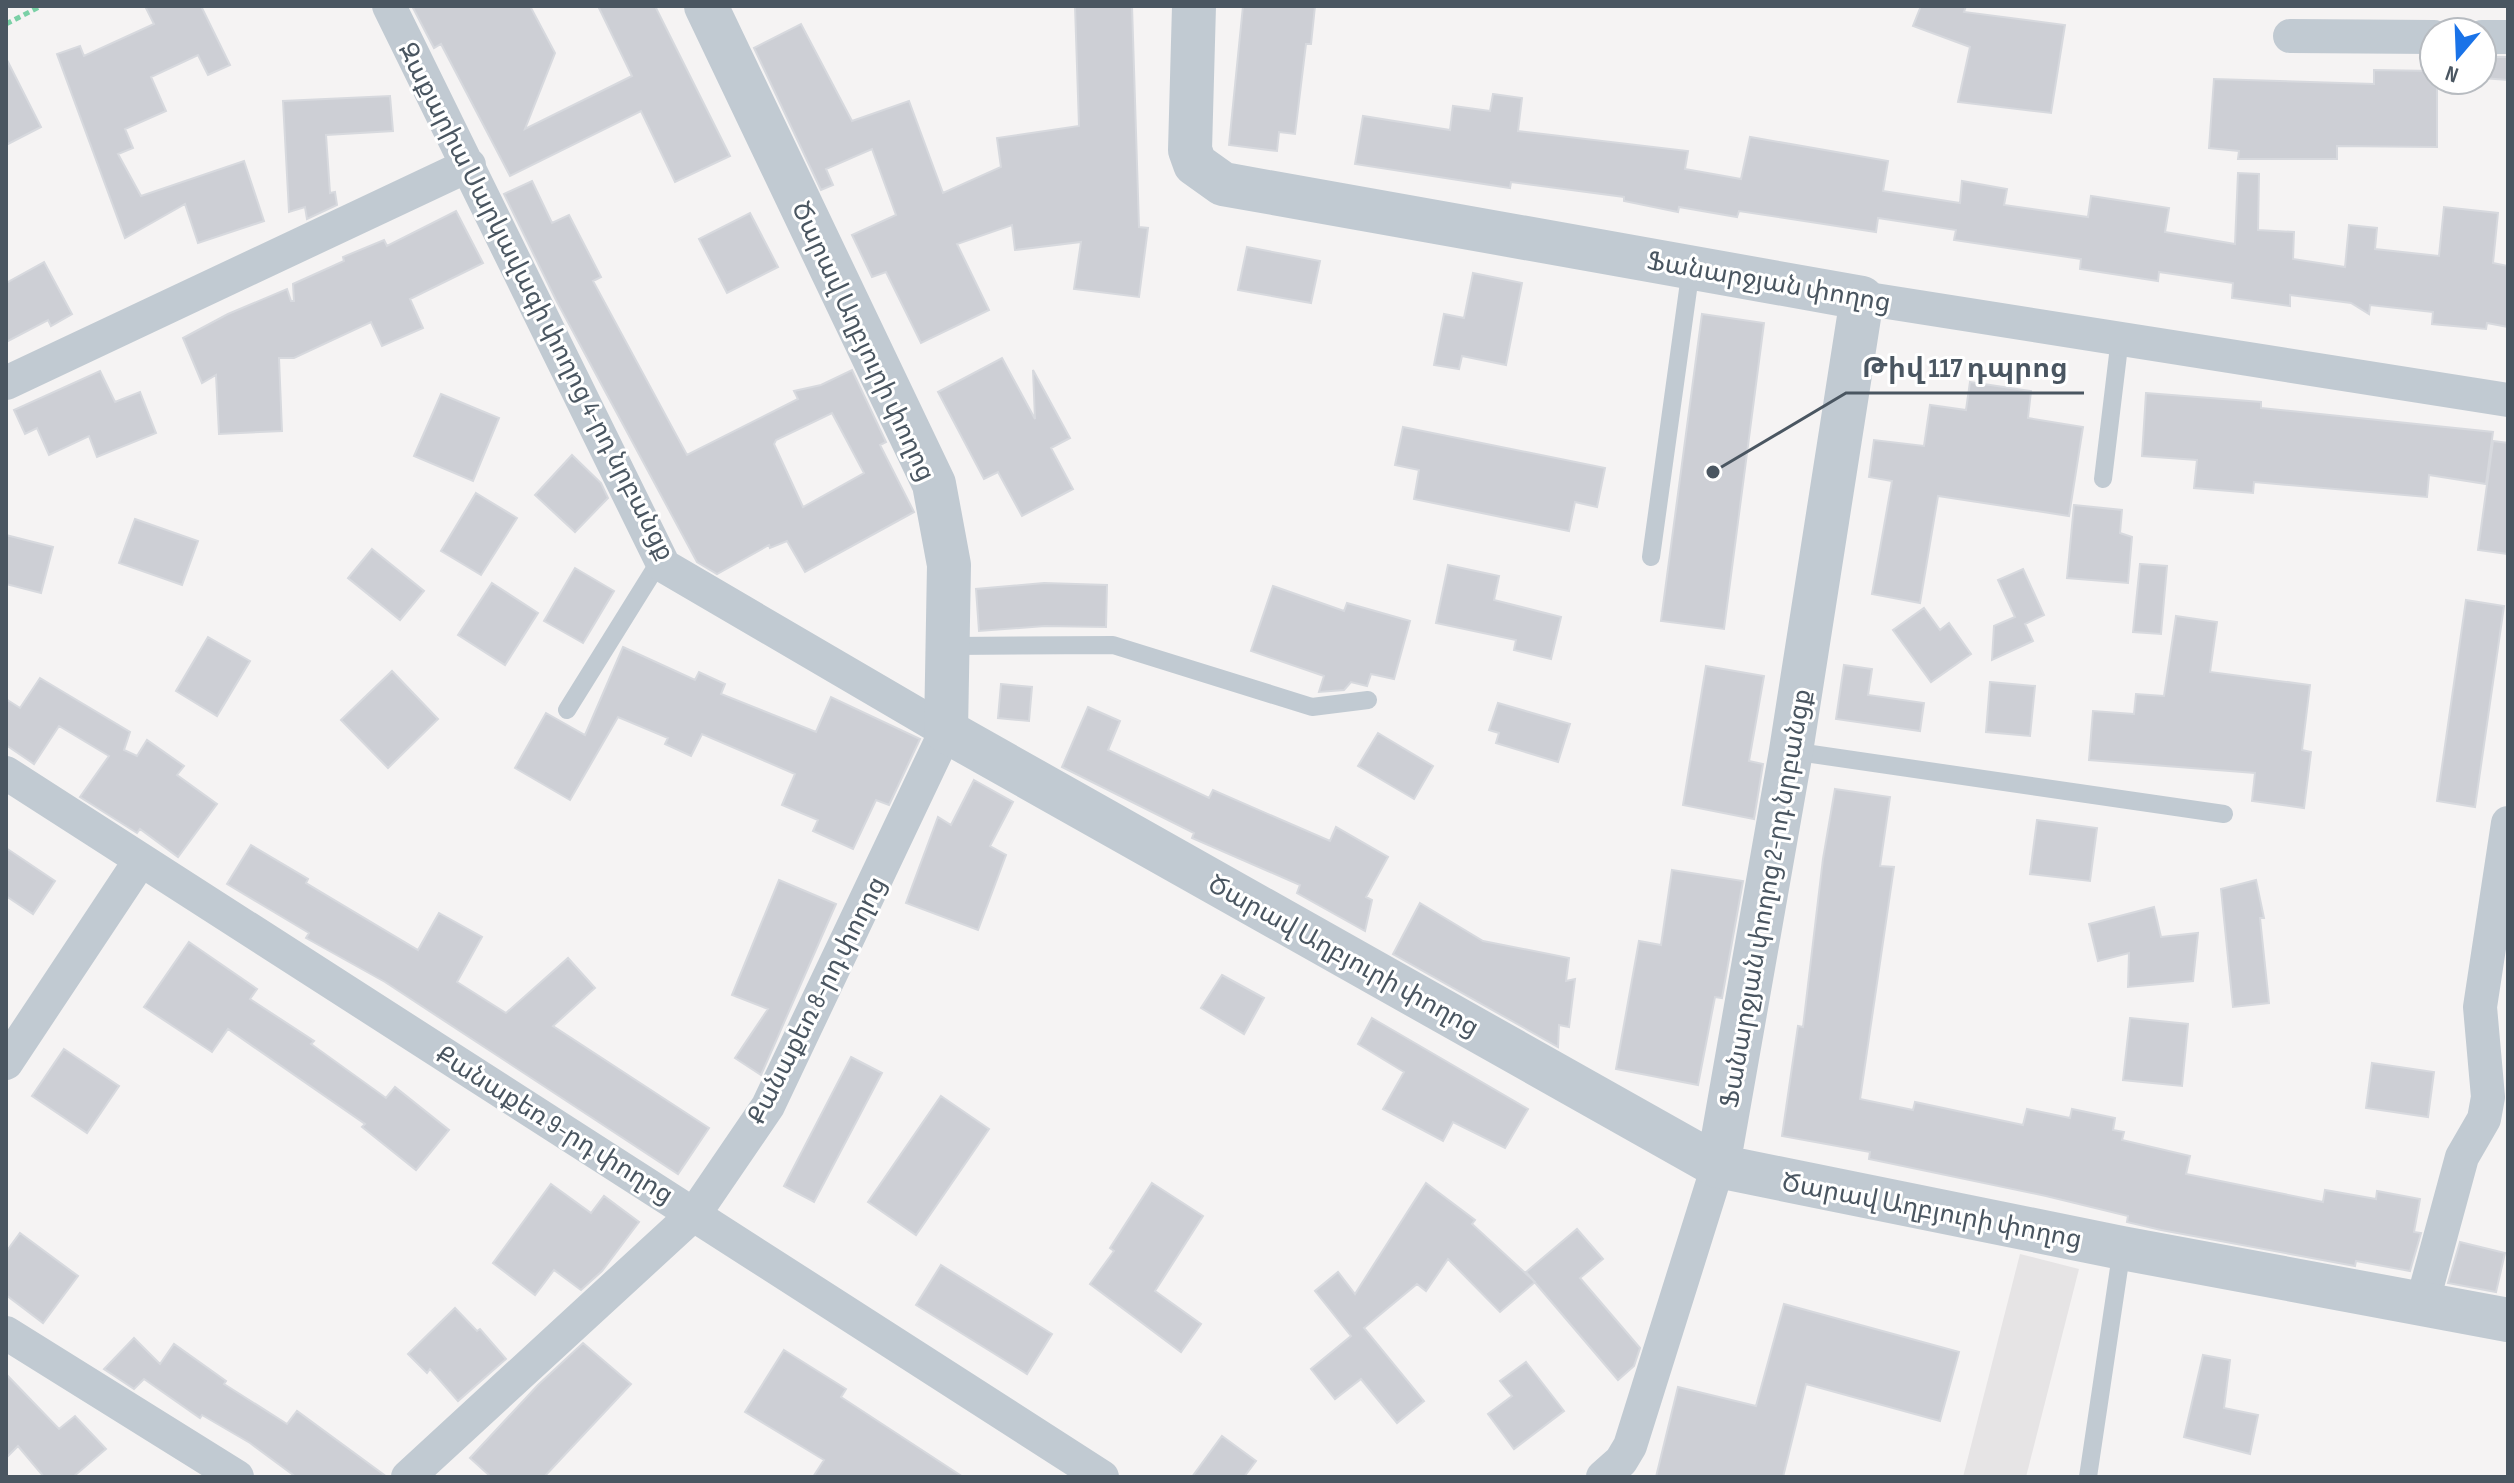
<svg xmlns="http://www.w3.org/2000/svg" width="2514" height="1483" font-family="'Sofia Sans Condensed','Noto Sans Armenian',sans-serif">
<rect width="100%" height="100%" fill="#f5f3f3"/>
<!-- education -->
<path fill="#e6e4e5" d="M2020,1254L2079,1269L2026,1477H1963Z"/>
<!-- building -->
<path fill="#cdcfd5" stroke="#d7d9de" stroke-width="2" fill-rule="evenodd" d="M145,6H201L230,65L208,75L198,55L151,77L166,111L125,129L133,148L118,154L141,196L244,161L264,221L198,243L185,204L125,238L57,54L80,46L84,56L154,24Z
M412,6H530L555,53L525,129L632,76L598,6H655L730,156L675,182L641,111L510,176L441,44L434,48Z
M1075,6H1132L1139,227L1148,228L1139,297L1074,289L1081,242L1015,250L1012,225L957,244L989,310L921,343L886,272L872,277L852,235L896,215L872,149L826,169L833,185L821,190L754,48L801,24L852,121L909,101L943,193L1001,167L997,138L1079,126Z
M1243,6H1315L1311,44H1306L1295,134L1279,132L1277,151L1229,145Z
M1921,6H1966L1964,12L2065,25L2051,113L1958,102L1970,47L1913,26Z
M2482,57H2508V80L2482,78Z
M6,58L41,127L6,145Z
M2374,70L2434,71V80H2437V147L2337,146V159H2238L2239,151L2209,148L2214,79L2374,84Z
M1493,94L1522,98L1518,131L1688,151L1685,169L1741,179L1750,137L1888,161L1883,191L1960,203L1962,181L2007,189L2004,205L2088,217L2091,196L2169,208L2165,232L2235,244L2238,173L2259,174L2258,230L2294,232L2293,259L2345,267L2349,225L2377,228L2375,249L2439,256L2444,207L2498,213L2493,263L2508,266V327L2487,323L2486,329L2432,324L2433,312L2370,305L2369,314L2351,303L2290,295V306L2232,298L2233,283L2159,272L2158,281L2080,269L2081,259L1954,240L1956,230L1878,218L1876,232L1739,211L1737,217L1679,207L1678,212L1624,201V197L1511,182L1510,188L1355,164L1363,116L1450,130L1453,106L1490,111Z
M390,96L393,131L326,135L330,193L335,192L337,205L307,219L305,207L289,212L283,101Z
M532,181L552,223L569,215L601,277L593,281L687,455L798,399L794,391L821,385L852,370L886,442L880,445L914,512L805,572L787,541L770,548L769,545L717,574L697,562L556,300L504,194ZM832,413L864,473L803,507L774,444L776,440Z
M456,211L483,263L410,299L423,328L382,346L371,322L294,358H279L282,431L219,434L216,375L202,383L183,338L228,314L287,289L291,301H294L293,284L344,261L343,257L384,240L387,246Z
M750,213L778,267L727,293L699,239Z
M1247,247L1320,261L1311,303L1238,290Z
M44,262L72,314L51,326L48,320L6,342V283Z
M1473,273L1522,283L1506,365L1462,356L1459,369L1434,365L1444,314L1464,318Z
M1702,314L1764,323L1724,629L1661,621Z
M1002,358L1035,419L1033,370L1070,438L1051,448L1073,489L1022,516L998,472L984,479L938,392Z
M100,371L115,402L140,392L156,433L97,457L89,436L49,455L37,428L25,434L14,410Z
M1970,382L2031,391L2028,418L2083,427L2069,516L1938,496L1920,603L1872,594L1892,481L1869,477L1874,440L1924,446L1930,405L1966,410Z
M2146,393L2261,402V408L2493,432L2486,484L2429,475L2427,497L2254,482L2253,493L2194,488L2197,460L2142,456Z
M441,394L499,418L473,481L414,456Z
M1403,427L1605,468L1597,507L1575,502L1569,531L1414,499L1419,470L1395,465Z
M2493,441L2508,443V554L2478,550Z
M572,455L601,483L608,498L575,532L535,495Z
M476,493L517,518L481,575L441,551Z
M2074,505L2122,510L2120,533L2132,537L2128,583L2067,578Z
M135,519L198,541L182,585L119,563Z
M6,535L53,547L41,593L6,584Z
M372,549L424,591L400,620L348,578Z
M2140,564L2167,566L2161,634L2133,632Z
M1448,565L1499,576L1494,600L1561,617L1551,659L1514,650L1516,640L1436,623Z
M575,568L614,591L583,643L544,621Z
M2023,569L2044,615L2025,624L2033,641L1992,660L1994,626L2015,617L1998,580Z
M492,583L538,613L505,665L458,635Z
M1044,583L1107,585L1106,627L1045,626L979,631L976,589Z
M1273,586L1344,611L1347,603L1410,621L1394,679L1371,674L1367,686L1351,682L1344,690L1319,692L1324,676L1251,651Z
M2466,600L2504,606L2475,807L2437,801Z
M1924,608L1940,630L1949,623L1971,654L1931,682L1893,630Z
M2176,616L2217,622L2210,672L2310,685L2302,750L2311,752L2304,808L2252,801L2255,773L2089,760L2093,711L2134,714L2136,694L2164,696Z
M208,637L250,661L217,716L176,691Z
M623,647L695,680L699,672L725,684L721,694L816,732L831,697L920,739L889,805L876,800L853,849L813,831L818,820L782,805L795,774L702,734L691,756L665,744L668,738L618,717L570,800L515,768L546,713L585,735Z
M1844,665L1872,669L1868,695L1924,703L1920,731L1836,719Z
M1706,666L1764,676L1749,761L1763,764L1754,819L1683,805Z
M392,671L438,719L388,768L341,720Z
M40,678L130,732L124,750L137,756L147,740L184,766L177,775L217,804L178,857L140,829L137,833L80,797L109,756L59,726L34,764L6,745V699L20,708Z
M1990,682L2035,686L2030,736L1986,732Z
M1001,684L1032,687L1029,721L998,718Z
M1498,703L1570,724L1558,762L1496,743L1499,733L1489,730Z
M1088,707L1120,721L1108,750L1209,798L1213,790L1330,841L1336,827L1388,857L1366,897L1372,900L1365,931L1297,893L1300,885L1192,838L1194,833L1062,767Z
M1378,733L1433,766L1414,799L1358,766Z
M974,780L1013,802L990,846L1006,855L978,930L906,903L938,817L951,825Z
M1835,789L1890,797L1880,866L1894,867L1860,1099L1913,1110L1915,1102L2023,1125L2027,1109L2070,1118L2072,1109L2115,1118L2113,1130L2124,1132L2122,1140L2190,1156L2186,1174L2323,1202L2325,1190L2376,1199L2377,1191L2420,1199L2414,1232L2421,1233L2410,1271L2356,1261L2355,1266L2161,1230L2127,1222L2128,1216L2046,1196L1869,1159L1870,1152L1782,1136L1798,1026L1803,1027L1823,859Z
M2037,820L2097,828L2090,881L2030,874Z
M251,845L308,879L306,883L418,950L439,913L482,937L457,982L506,1013L568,958L595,988L553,1026L709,1128L678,1174L385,982L306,938L309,933L227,884Z
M6,848L55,881L33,914L6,896Z
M1672,870L1743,881L1722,998L1715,997L1698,1085L1616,1069L1639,941L1661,945Z
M779,880L836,904L761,1075L735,1058L768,1009L732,995Z
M2256,880L2264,918H2260L2269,1003L2233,1007L2221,889Z
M1420,903L1483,941L1569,958L1566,981L1575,979L1569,1027L1559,1025L1558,1047L1393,954Z
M2154,907L2161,937L2198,933L2193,981L2128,987L2129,953L2098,961L2089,924Z
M189,942L257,989L250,999L314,1041L311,1044L386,1098L395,1087L449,1130L416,1170L362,1127L365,1124L228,1029L212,1052L144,1007Z
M1222,975L1264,998L1244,1034L1201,1008Z
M1372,1018L1528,1109L1505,1148L1453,1122L1443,1141L1383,1109L1404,1072L1358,1044Z
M2130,1018L2188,1024L2182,1086L2123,1080Z
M64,1049L119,1086L87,1133L32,1096Z
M851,1057L882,1073L814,1202L784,1186Z
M2372,1063L2434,1072L2428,1117L2366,1108Z
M941,1096L989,1129L916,1235L868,1202Z
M1152,1183L1203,1216L1155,1291L1201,1324L1181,1352L1090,1284L1114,1251L1110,1248Z
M1426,1183L1475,1220L1472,1224L1535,1282L1500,1312L1448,1259L1426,1291L1417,1284L1364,1328L1424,1401L1397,1423L1361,1379L1335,1399L1311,1369L1351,1336L1315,1291L1338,1272L1355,1294Z
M551,1184L591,1213L604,1196L639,1222L602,1271L581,1290L554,1270L535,1295L493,1263Z
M1577,1229L1603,1259L1580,1278L1640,1348L1634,1366L1618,1380L1526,1272Z
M20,1233L78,1276L43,1323L6,1295V1252Z
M2460,1242L2505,1253L2496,1292L2448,1283Z
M941,1265L1052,1334L1027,1374L916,1305Z
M1784,1304L1959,1352L1940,1421L1806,1384L1783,1477H1656L1678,1387L1756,1406Z
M455,1308L477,1331L480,1329L506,1359L458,1401L430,1369L427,1373L408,1354Z
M134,1338L160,1364L174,1344L226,1381L224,1384L287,1424L297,1411L387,1477H296L250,1443L202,1415L200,1418L144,1379L134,1389L104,1369Z
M583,1343L631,1384L544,1477H491L470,1458L538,1385Z
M784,1350L846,1389L841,1397L963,1477H813L824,1460L745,1412Z
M2203,1355L2230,1360L2224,1408L2258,1415L2250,1454L2184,1437Z
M1526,1362L1564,1411L1514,1449L1488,1414L1512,1396L1500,1381Z
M6,1374L59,1429L75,1416L106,1449L73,1477H44L18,1446L6,1458Z
M1222,1436L1256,1461L1244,1477H1192Z"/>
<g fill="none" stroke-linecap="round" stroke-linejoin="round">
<!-- path -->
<path stroke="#7ad0a6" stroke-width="5" stroke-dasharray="6 4" stroke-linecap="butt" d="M6,24L41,6"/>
<!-- service -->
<path stroke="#c1cad2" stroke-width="18" d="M2103,479L2120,338
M1651,557L1691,268
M950,646L1113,645L1312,707L1368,700
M567,710L661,559
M1791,751L2224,814
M2088,1477L2122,1248"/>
<!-- minor -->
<path stroke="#c1cad2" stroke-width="34" d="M389,6L664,566L946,731L768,1106L695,1213L408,1477
M2290,36L2434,37
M2482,37H2508
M1862,298L2508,400
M6,383L469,165
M6,773L1102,1477
M6,1063L140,861
M2422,1304L2462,1157L2484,1119L2488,1097L2480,1007L2508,823
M6,1333L237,1477
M1603,1477L1621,1461L1630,1446L1718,1166"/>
<!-- tertiary -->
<path stroke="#c1cad2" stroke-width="44" d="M706,6L934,484L949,565L946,731L1718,1166L2122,1248L2508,1320
M1194,6L1190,150L1195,164L1223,184L1862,298L1791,751L1718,1166"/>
</g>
<g text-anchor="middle" stroke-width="6" stroke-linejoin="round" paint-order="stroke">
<!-- street labels -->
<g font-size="26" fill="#4a5661" stroke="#fff">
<text transform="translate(1769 281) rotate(10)" y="9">Ֆանարջյան փողոց</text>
<text transform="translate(537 301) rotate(63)" y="9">Զաքարիա Սարկավագի փողոց 4-րդ նրբանցք</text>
<text transform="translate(864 341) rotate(65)" y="9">Ծարավ Աղբյուրի փողոց</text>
<text transform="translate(1765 898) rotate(-80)" y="9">Ֆանարջյան փողոց 2-րդ նրբանցք</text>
<text transform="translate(1344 955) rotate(29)" y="9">Ծարավ Աղբյուրի փողոց</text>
<text transform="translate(816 1000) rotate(-63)" y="9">Քանաքեռ 8-րդ փողոց</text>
<text transform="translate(555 1124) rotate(32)" y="9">Քանաքեռ 9-րդ փողոց</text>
<text transform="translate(1932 1210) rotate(11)" y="9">Ծարավ Աղբյուրի փողոց</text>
</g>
</g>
<!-- callouts -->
<path fill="none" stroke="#4a5661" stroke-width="3" d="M1713 472L1846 393H2084"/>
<circle fill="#4a5661" stroke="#fff" stroke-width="3" cx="1713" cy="472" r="8"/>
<g font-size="28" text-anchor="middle" font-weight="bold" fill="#4a5661" stroke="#fff" stroke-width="6" stroke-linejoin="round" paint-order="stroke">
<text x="1965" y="377">Թիվ 117 դպրոց</text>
</g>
<!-- border -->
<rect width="2514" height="1483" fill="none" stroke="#4a5661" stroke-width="16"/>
<!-- north arrow -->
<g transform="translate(2458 56) rotate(199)"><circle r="38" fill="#ffffff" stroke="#b7bbc0" stroke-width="2"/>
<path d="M0-6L14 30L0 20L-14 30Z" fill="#1a73e8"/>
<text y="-12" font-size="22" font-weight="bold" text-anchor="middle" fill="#4a5661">N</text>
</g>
</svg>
